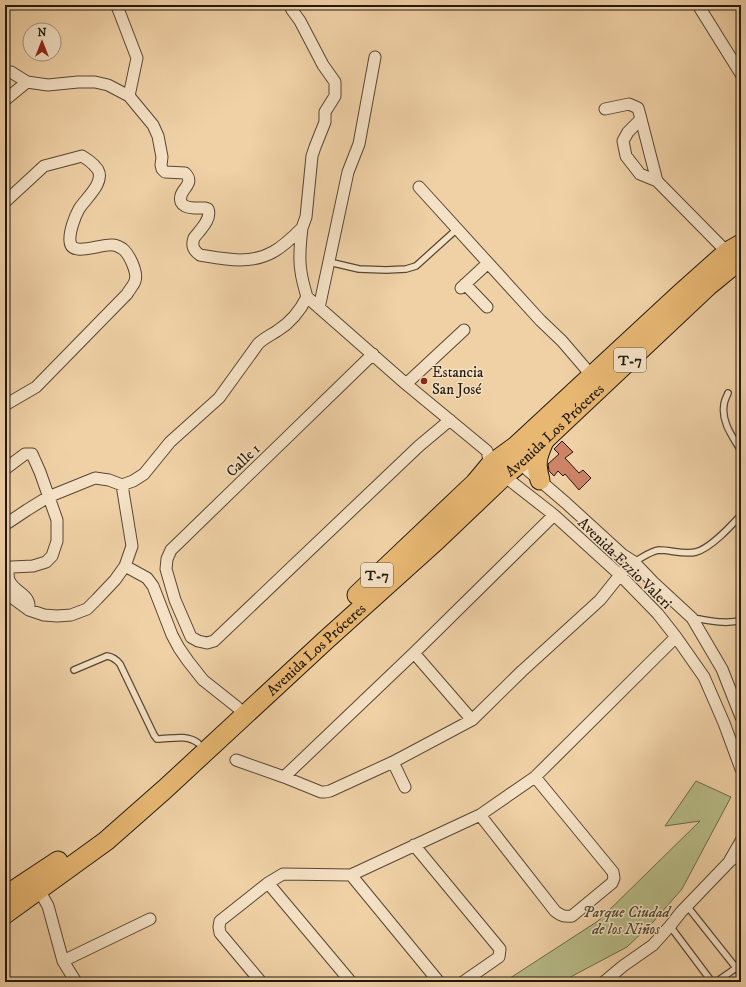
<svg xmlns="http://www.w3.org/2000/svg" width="746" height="987" font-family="'IM FELL DW Pica',serif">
<rect width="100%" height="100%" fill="#f0d1a6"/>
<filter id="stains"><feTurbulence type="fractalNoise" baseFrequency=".005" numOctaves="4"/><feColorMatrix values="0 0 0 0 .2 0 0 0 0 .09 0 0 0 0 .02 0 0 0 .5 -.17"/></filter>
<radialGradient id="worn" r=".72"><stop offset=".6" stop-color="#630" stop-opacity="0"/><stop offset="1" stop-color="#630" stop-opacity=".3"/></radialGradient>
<!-- green -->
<path fill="#b7bc88" stroke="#6c6a4b" d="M696,781L731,797L682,889L653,922L627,947L561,982H504L598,921L700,821L665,826Z"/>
<!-- building -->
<path fill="#cd8366" stroke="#22190e" d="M562,441L573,452L565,458L579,473L583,470L591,478L579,490L565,474L563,476L558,471L554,476L549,471L548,464L559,454L554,449Z"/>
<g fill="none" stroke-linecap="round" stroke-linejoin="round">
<!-- service casing -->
<g stroke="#564734" stroke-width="8">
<path id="service" d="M329,262L359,269L386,270L406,269L416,266L457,229
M728,393C727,396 724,401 724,405C721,422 733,437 741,451
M634,562C642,558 650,551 659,550C671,550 684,555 696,552C711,548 731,526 741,515
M692,618C708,620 726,625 741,620
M74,670L107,656C113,657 116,659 120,664L154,735L157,739C171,739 186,734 198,743
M687,906L741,974
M670,926L712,982
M716,982L736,968"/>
</g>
<!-- minor casing -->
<g stroke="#564734" stroke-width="13">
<path id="minor" d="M115,5L117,6L137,58L129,96
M290,5L292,10L300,21L323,65L335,82V96L325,112V122L315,147L312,156L306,217L302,228
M698,5L741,74
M5,73L11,72L27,82L48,85L78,82H95L108,85L129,96L153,125L158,136L162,157L161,165L162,169L165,172L185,173C197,185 177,189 181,202C182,204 183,205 185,206C191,209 199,208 205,208L208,209C212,219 200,230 194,238C191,246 194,251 200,255C224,259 250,265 273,252C284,246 293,237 302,228C301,237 300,245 300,254C299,269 303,283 307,297L406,384L487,451L490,465L554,515L620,575L658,614L676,637L704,677L724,723L741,769
M5,100L27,82
M605,109L629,104L638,108L641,119L628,132L623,141L626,156L640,174L657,181L727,252
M641,119L657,181
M419,187L540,320L562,341L592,376
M5,202L44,166L82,156C87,159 90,161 94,165C95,167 97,168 98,170C105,183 85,199 79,209C75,216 69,232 70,241C71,258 102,243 113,245C116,245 122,248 124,250C130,256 138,273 135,281C134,285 129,290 127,294L36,387L5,405
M465,284L487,307
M461,288L488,263
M319,308L348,172L359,144L375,57
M373,354L171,550L167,559L166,569L175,600L191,637L198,641L207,643L214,641L419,446L450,420
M406,384L464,330
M516,460L566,503L623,555L634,562L653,582L692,618L722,669L741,717
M5,469L25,454H32L40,472L57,520V541L52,556L46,562L33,566L12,567L8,570C8,573 8,577 9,580C14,593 31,593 29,610
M6,524L27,510L48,497L95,478L109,480L122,485
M125,566L147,578L153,586L172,635L179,648L188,661L203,680L237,707
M5,596H10L29,610L44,615L57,616L71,615L87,609L97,599L115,580L125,566L132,546L122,485L133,481L144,474L170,442L219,398L258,344C264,338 271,335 277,331C290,323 300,311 307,297
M414,653L472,720
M236,760L284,777L321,792H325L330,791L393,762L472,720L522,671L600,600L620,575L634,562
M393,762L405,787
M284,777L414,653L554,515
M480,815L555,911C561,916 565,917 572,916L612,883L614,878L613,872L535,777
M414,845L500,949L499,957L463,982
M730,860L741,841
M351,875L439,982
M268,883L351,982
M39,890L48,906L63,961L76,982
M63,961L150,919
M261,982L220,933L219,927L220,921L268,883L283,874L351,875L480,815L535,777L676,637
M604,982L623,966L653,945L670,926L681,912L730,861L741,853"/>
</g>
<!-- trunk casing -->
<g stroke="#22190e" stroke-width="21">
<g id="trunk">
<path d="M540,480C535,463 537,457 544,441"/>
<path d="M357,595L475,483L490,465L516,446L680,294L727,252L741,244"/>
<path d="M5,896L58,861"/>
<path id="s1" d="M5,914L106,841L165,789L327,639L437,540L504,476L520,463L708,286L741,259"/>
</g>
</g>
<!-- service -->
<use href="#service" stroke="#f5e1c5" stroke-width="5.5"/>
<!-- minor -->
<use href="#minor" stroke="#f5e1c5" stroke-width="11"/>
<!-- trunk -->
<use href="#trunk" stroke="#e8b873" stroke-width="19"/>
</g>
<!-- markers -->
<circle fill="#8f2418" stroke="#f5e1c5" stroke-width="1.5" cx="424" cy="381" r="4"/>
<g text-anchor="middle" stroke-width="3" stroke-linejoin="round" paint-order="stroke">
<!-- shield labels -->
<g fill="#f5e1c5" stroke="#615545" stroke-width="1">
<rect x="614" y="348" width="32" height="24" rx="3"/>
<rect x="361" y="563" width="32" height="24" rx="3"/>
</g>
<g font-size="14" font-weight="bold" fill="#22190e">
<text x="630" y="365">T-7</text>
<text x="377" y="580">T-7</text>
</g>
<!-- poi labels -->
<g font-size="15" fill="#22190e" stroke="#f5e1c5" text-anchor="start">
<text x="432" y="377">Estancia<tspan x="432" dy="17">San José</tspan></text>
</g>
<!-- street labels -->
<g font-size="15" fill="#22190e" stroke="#f5e1c5">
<text dy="5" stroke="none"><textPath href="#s1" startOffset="733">Avenida Los Próceres</textPath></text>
<text transform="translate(243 460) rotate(-44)" y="5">Calle 1</text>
<text transform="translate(625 563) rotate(44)" y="5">Avenida Ezzio Valeri</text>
<text dy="5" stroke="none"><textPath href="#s1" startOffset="409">Avenida Los Próceres</textPath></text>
</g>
<!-- park labels -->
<g font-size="15" font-style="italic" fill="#4f4a33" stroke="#f5e1c5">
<text x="626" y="917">Parque Ciudad<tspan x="626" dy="17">de los Niños</tspan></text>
</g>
</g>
<!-- margin -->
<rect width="746" height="987" fill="none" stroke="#f0d1a6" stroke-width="20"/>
<rect x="6" y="6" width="734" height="975" fill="none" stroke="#22190e" stroke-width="2"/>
<rect x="10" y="10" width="726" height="967" fill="none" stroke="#22190e"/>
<!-- north arrow -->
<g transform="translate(42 42)"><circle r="19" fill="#f5e1c5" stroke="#a1917c"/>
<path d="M0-3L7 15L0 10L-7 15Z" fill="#8f2418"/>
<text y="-6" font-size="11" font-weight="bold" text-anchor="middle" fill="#22190e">N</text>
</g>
<rect width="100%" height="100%" filter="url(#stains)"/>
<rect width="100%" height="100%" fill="url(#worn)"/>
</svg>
